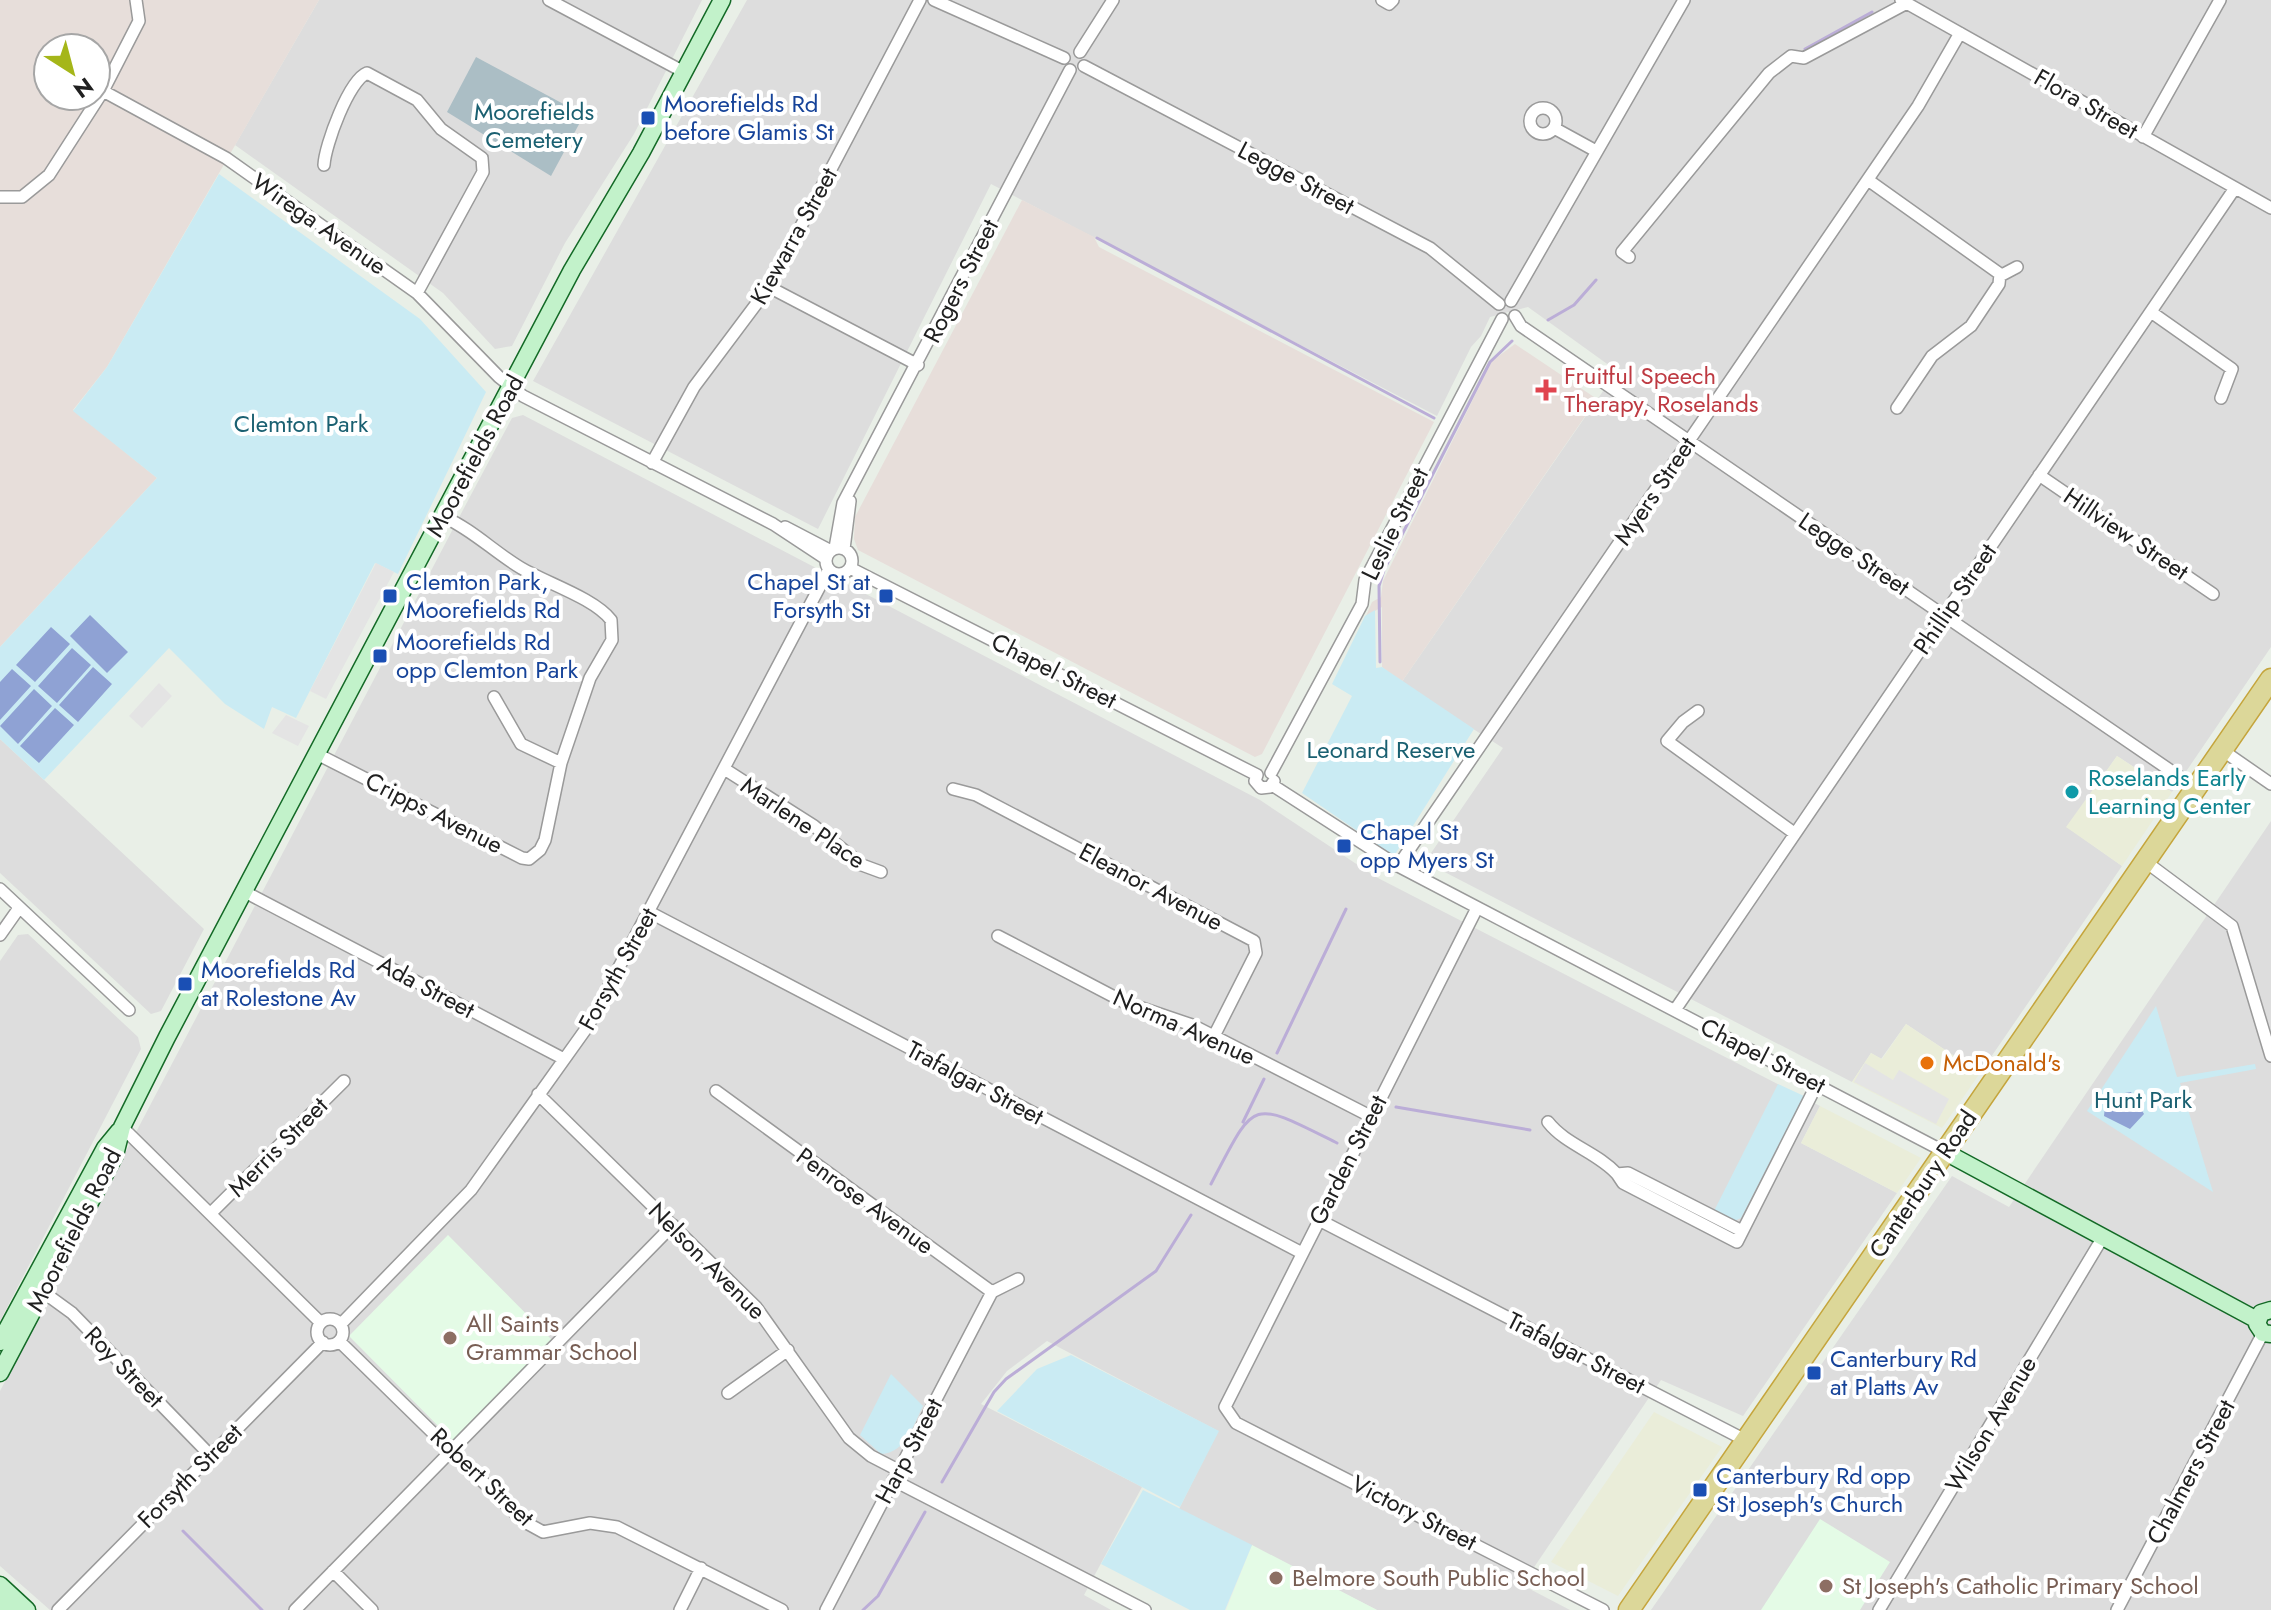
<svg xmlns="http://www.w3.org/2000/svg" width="2271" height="1610" font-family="Jost,sans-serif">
<rect width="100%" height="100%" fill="#e9efe7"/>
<!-- residential -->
<path fill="#ddd" d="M319,0H702L634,134L565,243L512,346L495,349L443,293L235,145Z
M747,0H2271V647L2172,792L2117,756L2067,827L2122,866L1980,1073L1906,1024L1881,1059L1871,1053L1852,1082L1431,865L1429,856L1503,748L1401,683L1617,371L1528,307L1490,317L1481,336L1471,347L1437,416L991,184L818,529L533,381Z
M523,415L1260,800L1376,877L1820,1106L1801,1143L1897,1193L1743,1416L1661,1380L1522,1585L1570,1610H1377L1179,1509L1218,1431L1047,1341L1007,1371L981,1404L1142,1487L1084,1595L1111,1610H50L0,1566V1391L464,508L512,418Z
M0,739L204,929L161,1011L151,1014L0,873Z
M2271,821V1610H1651L1952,1176L2009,1207Z
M28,934L138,1037L141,1049L0,1321V961L18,935Z"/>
<!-- commercial -->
<path fill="#eaedd9" d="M2117,756L2172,792L2122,866L2066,827Z
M1906,1024L1980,1073L1942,1128L1852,1082L1871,1053L1882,1059Z
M1820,1106L1921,1158L1897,1193L1801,1143Z
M1654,1412L1722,1447L1618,1596L1551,1562Z"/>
<!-- industrial -->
<path fill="#e7deda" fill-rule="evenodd" d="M0,0H319L107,367L73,410L157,478L0,647ZM48,48H96V96H48Z
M1022,200L1094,237L1099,247L1434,422L1262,754L1255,757L858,550L854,539L855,517Z
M1515,344L1597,399L1401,683L1382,667V607L1366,616L1372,602L1381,597L1383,581L1492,361Z"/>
<!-- education -->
<path fill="#e4fbe6" d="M448,1235L552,1340L453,1441L349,1336Z
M1820,1519L1890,1562L1860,1610H1761Z
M1252,1545L1377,1610H1226Z"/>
<!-- cemetery -->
<path fill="#abbec5" d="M476,57L584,115L551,176L447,112Z"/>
<!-- park -->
<path fill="#caebf3" d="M219,174L420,319L486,392L398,574L375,563L296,718L272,707L264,729L225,704L169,648L44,780L0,739V647L157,478L73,411L107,367Z
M1375,610L1376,668L1382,667L1474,729L1394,856L1302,793L1352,696L1332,684L1365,616Z
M2156,1006L2177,1077L2255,1064L2256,1069L2180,1083L2213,1192L2087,1111Z
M1778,1084L1804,1096L1741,1218L1734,1221L1714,1211Z
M1071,1355L1219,1431L1180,1507L997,1411L1037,1369Z
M891,1374L923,1406C913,1425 906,1453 881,1454L860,1435Z
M1143,1490L1252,1545L1225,1610H1190L1101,1564Z"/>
<!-- pitch -->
<path fill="#8fa2d4" d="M90,615L128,652L107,673L70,636Z
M51,627L70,644L35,682L16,665Z
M72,648L91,665L57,703L38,686Z
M93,667L112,684L78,722L59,705Z
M12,669L31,686L0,720V682Z
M34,689L52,706L18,744L0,726Z
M55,708L74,725L39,763L20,746Z
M2131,1092L2144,1114L2130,1129L2104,1116L2106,1096Z"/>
<!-- parking -->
<path fill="#e4e4e4" d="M376,563L394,572L326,699L310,691Z
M159,683L172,696L142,728L129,716Z
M286,715L309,726L298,746L272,733Z
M1865,1063L1893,1080L1899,1070L1949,1099L1936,1124L1854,1082Z"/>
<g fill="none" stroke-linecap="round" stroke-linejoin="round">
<!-- stream -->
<path stroke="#bbadd7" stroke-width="3" d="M1805,49L1872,12
M1097,238L1434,418
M1548,320L1574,305L1596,280
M1380,662L1379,586L1384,570L1490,362L1512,341
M1277,1053L1346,909
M1396,1107L1530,1130
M1243,1122L1264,1079
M1211,1184C1256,1098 1249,1099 1337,1143
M942,1482L994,1392L1006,1379L1156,1271L1191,1215
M183,1531L262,1610
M863,1610L878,1596L925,1512"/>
<!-- street casing -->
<g stroke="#9a9a9a" stroke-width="14">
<path id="street" d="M549,0L684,72
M934,0L1064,58
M1382,0L1389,4L1393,0
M1901,0L2271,208
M1080,52L1113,0
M1084,66L1430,248L1499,304
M103,91L226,158L417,293L499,377L523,396L773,524L826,559
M1530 121a13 13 0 1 1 26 0a13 13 0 1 1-26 0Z
M1554,128L1596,151
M2143,137L2220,0
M324,165C325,145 349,80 367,73L417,100L441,129L482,158L483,172L417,293
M1868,180L2000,274L1999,284L1971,326L1932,356L1897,408
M0,197H22L49,175L103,91L139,21L136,0
M1629,257L1622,252L1769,73L1791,56L1804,58L1907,3
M2000,276L2017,267
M769,287L918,365
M1511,301L1684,0
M2151,312L2232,369L2221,398
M1515,316L1521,326L2196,788
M652,463L694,387L769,287L920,0
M2039,475L2213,594
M785,527L831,551
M835,548L843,503L1070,70
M826 561a13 13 0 1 1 26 0a13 13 0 1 1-26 0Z
M844,549L850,501
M850,568L1257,775
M494,697L521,744L561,763
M1698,711L1683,722L1667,741L1794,833
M2222,750L2271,784
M317,754L522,858L529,859L540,850L545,840L561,763L590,678L612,640L611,620C594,598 546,583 521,568C494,552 473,530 444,517
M726,770L814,826L862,865L881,872
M1271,773L1362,604L1365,580L1502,319
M1257,775L1255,781L1261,788L1270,787L1274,781
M1272,785L1398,866L1945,1152
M953,789L976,795L1254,941L1256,953L1214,1036
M2146,862L2232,926L2271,1056
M1398,866L1918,106L1960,33
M0,889L129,1010
M245,892L564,1059
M1477,908L1225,1407L1236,1423L1603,1610
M649,912L1302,1253
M0,935L19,908
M998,936L1124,1002L1192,1025L1370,1116
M1675,1010L2235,188
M716,1091L992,1292
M538,1094L756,1307L849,1438L871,1456L898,1470
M1548,1122C1566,1145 1597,1152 1617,1174
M122,1127L321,1323
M211,1213L344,1081
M1319,1220L1747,1441
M1742,1231L1628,1173L1617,1174L1623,1183L1737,1242L1817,1084
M39,1289L72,1313L210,1455
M992,1292L1018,1279
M317 1332a13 13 0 1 1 26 0a13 13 0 1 1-26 0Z
M341,1324L471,1190L588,1026L829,569
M339,1341L523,1521L543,1532L590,1523L617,1527L782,1610
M728,1393L788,1350
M893,1480L1145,1610
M333,1571L372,1610
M58,1610L323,1342
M295,1610L673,1225
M680,1610L701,1568
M826,1610L992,1292
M1879,1610L2103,1237
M2117,1610L2263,1333"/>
</g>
<!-- secondary casing -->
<g stroke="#136a26" stroke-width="19">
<path id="secondary" d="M1945,1152L2257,1320
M2271,1310L2261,1313L2257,1324L2263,1333L2271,1334
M0,1342L105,1148L119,1131
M0,1373L115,1155L122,1127L167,1037L572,270L641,153L722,0
M0,1585L27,1610
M0,1603L7,1610"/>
</g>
<!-- highway casing -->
<g stroke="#c5a53c" stroke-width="23">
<path id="highway" d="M1629,1610L2271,679"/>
</g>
<!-- street -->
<use href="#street" stroke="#fff" stroke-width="11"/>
<!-- secondary -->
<use href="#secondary" stroke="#c2f2ca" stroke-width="16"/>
<!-- highway -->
<use href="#highway" stroke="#dcd799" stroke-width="20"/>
</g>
<!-- markers -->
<g fill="#1a4fb4" stroke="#fff" stroke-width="3">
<rect x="640" y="110" width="16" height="16" rx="4"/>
<rect x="382" y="588" width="16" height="16" rx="4"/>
<rect x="878" y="588" width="16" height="16" rx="4"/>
<rect x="372" y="648" width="16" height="16" rx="4"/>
<rect x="1336" y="838" width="16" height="16" rx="4"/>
<rect x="177" y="976" width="16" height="16" rx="4"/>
<rect x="1806" y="1365" width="16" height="16" rx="4"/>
<rect x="1692" y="1482" width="16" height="16" rx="4"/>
</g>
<path fill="#e0444e" stroke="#fff" stroke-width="3" d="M1542 378h8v8h8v8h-8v8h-8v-8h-8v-8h8z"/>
<circle fill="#0f9aa8" stroke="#fff" stroke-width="3" cx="2072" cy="792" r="8"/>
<circle fill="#e8710a" stroke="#fff" stroke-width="3" cx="1927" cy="1063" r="8"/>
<g fill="#8d6e63" stroke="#fff" stroke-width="3">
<circle cx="450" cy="1338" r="8"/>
<circle cx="1276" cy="1578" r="8"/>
<circle cx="1826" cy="1586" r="8"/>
</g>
<g text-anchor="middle" stroke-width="8" stroke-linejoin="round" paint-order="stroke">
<!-- transit labels -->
<g font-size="24" fill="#164399" stroke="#fff" text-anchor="start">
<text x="664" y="112">Moorefields Rd<tspan x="664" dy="28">before Glamis St</tspan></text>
<text x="406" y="590">Clemton Park,<tspan x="406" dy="28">Moorefields Rd</tspan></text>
<text x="870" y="590" text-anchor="end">Chapel St at<tspan x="870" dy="28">Forsyth St</tspan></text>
<text x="396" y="650">Moorefields Rd<tspan x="396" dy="28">opp Clemton Park</tspan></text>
<text x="1360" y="840">Chapel St<tspan x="1360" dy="28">opp Myers St</tspan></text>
<text x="201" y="978">Moorefields Rd<tspan x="201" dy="28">at Rolestone Av</tspan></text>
<text x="1830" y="1367">Canterbury Rd<tspan x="1830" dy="28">at Platts Av</tspan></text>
<text x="1716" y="1484">Canterbury Rd opp<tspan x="1716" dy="28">St Joseph's Church</tspan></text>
</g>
<!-- street labels -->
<g font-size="24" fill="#202020" stroke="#fff">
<text transform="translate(2086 104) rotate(30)" y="8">Flora Street</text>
<text transform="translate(1296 178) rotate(28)" y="8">Legge Street</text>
<text transform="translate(319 224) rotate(35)" y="8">Wirega Avenue</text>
<text transform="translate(794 236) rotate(-61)" y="8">Kiewarra Street</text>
<text transform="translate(961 281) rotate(-63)" y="8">Rogers Street</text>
<text transform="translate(475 456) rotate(-62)" y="8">Moorefields Road</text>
<text transform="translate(1655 491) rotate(-56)" y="8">Myers Street</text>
<text transform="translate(1395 524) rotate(-64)" y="8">Leslie Street</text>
<text transform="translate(2126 534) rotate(34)" y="8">Hillview Street</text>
<text transform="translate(1854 554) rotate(34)" y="8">Legge Street</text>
<text transform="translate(1955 599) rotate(-56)" y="8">Phillip Street</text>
<text transform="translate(1054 671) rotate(27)" y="8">Chapel Street</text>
<text transform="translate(434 813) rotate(27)" y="8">Cripps Avenue</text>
<text transform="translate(803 823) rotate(34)" y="8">Marlene Place</text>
<text transform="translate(1151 887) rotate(28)" y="8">Eleanor Avenue</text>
<text transform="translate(618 969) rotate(-61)" y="8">Forsyth Street</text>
<text transform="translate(426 987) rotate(28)" y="8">Ada Street</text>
<text transform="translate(1184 1027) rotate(24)" y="8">Norma Avenue</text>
<text transform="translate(1763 1056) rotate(27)" y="8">Chapel Street</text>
<text transform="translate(975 1083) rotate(28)" y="8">Trafalgar Street</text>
<text transform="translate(278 1147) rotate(-45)" y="8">Merris Street</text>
<text transform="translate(1348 1160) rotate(-63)" y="8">Garden Street</text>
<text transform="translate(1923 1184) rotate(-56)" y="8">Canterbury Road</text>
<text transform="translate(865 1201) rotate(36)" y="8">Penrose Avenue</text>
<text transform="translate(74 1230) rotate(-63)" y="8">Moorefields Road</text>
<text transform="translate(707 1261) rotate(45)" y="8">Nelson Avenue</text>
<text transform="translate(1576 1353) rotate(27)" y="8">Trafalgar Street</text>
<text transform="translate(124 1367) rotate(46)" y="8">Roy Street</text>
<text transform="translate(1991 1424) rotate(-59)" y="8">Wilson Avenue</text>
<text transform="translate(909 1451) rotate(-62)" y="8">Harp Street</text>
<text transform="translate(2191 1472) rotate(-62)" y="8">Chalmers Street</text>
<text transform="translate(190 1476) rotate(-45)" y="8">Forsyth Street</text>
<text transform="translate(482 1477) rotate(43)" y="8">Robert Street</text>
<text transform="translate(1414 1513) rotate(27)" y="8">Victory Street</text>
</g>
<!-- park labels -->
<g font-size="24" fill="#1a6071" stroke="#fff">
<text x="534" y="120">Moorefields<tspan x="534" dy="28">Cemetery</tspan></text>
<text x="301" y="432">Clemton Park</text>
<text x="1391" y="758">Leonard Reserve</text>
<text x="2143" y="1108">Hunt Park</text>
</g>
<!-- health labels -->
<g font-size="24" fill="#be3a42" stroke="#fff" text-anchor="start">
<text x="1564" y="384">Fruitful Speech<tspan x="1564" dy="28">Therapy, Roselands</tspan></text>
</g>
<!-- culture labels -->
<g font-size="24" fill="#0d838f" stroke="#fff" text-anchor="start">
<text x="2088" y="786">Roselands Early<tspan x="2088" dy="28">Learning Center</tspan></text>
</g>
<!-- food labels -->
<g font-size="24" fill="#c56008" stroke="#fff" text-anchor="start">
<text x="1943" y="1071">McDonald's</text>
</g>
<!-- education labels -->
<g font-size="24" fill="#785e54" stroke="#fff" text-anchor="start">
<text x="466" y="1332">All Saints<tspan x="466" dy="28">Grammar School</tspan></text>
<text x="1292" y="1586">Belmore South Public School</text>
<text x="1842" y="1594">St Joseph's Catholic Primary School</text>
</g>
</g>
<!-- north arrow -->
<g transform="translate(72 72) rotate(144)"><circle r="38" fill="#ffffff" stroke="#a6a6a6" stroke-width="2"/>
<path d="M0-6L14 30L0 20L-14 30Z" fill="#a5b619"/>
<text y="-12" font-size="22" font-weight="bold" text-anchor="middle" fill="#202020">N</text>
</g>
</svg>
